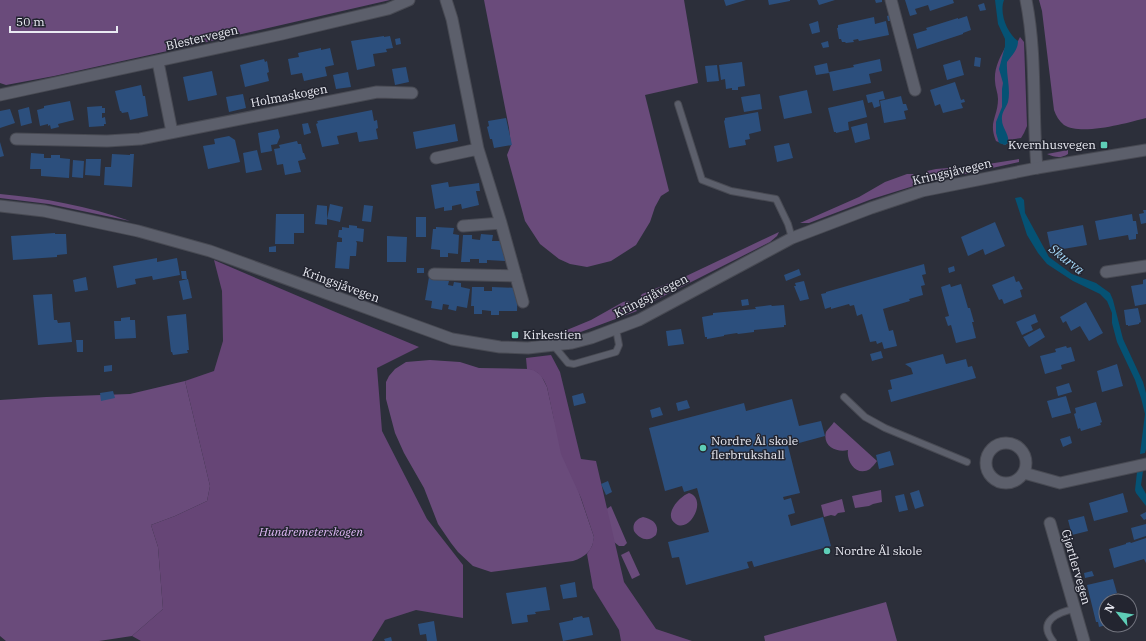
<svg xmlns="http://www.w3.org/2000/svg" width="1146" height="641" font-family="'IBM Plex Serif',serif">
<rect width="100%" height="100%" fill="#2c2f3a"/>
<!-- green -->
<path fill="#6a4b7b" d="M0,0H390L172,50L54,76L6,85L0,83Z
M484,0H684L698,83L645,95L669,191L661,196L655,207L650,222L636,245L611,261L587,267L570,264L559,259L540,244L525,221L507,155L511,145L509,128Z
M1039,0H1146V118C1127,123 1081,136 1064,125C1059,121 1056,116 1054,110L1042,11Z
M1068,150V154C1060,159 1055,157 1047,154Z
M1019,159V162L929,182L927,171L936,169L982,165Z
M907,174H913L920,184L872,199L809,223H800L859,197L885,182Z
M0,194C44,198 88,206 130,221L49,204L0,198Z
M779,232L777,236L770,242L642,307L638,300L642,294L682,278Z
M628,301L637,311L578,333L562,332L591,320L623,302Z
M430,360L460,362L479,368L530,369L534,370L541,375L547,387L554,419L594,537C593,551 585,557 573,561L491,572L473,566L458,552L451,543L438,524L424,488L404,453L395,433L386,399V382L389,376L395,369L406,362Z
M185,381L210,486L207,501L175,516L151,525L158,547L163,609L132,636L99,641H6L0,636V400L46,397L130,394Z
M834,422L877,461C875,464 872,467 870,469C857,477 846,462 848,450C838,453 822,447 826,432C828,429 832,425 834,422Z
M881,490L882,502L873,504L869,506L855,508L852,496Z
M689,493C708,499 690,533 676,524C662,515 680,496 689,493Z
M842,499L845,512L838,513L835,516L831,515L824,517L821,505Z
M611,506L627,543L624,546H619L614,542L605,510Z
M643,517C653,519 660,525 656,535C649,542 640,540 634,531C632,524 636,519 643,517Z
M629,551L640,575L632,579L621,555Z
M886,602L897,641H765L764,636Z"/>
<!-- forest -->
<path fill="#664576" d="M1020,37L1024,42L1027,126L1024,133L1021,138L1009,140L1008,143L1005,145L996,141C988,122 998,117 998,99C998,93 995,87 995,81C994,68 1000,57 1006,46L1018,41Z
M214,260L333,311L419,347L377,368L382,431L427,519L463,565V618L416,610L385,620L372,641H141L132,636L163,609L158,547L151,525L175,516L207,501L210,486L185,381L214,371L223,341L222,291Z
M551,355L560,372L581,459L596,461L624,582L656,629L692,641H621L619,630L593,588L587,554L592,546L594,537L581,498L561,454L547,387C543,377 538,370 527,369L526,358Z"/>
<!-- water -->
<path fill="#055274" d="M995,0H1004C999,13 1007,33 1018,41C1018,50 1012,55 1007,62C1006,75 1011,89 1008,102C1006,108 1001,113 1002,120C1002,128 1010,135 1008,143L1005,145L999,143L996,133V122L1002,107V89L1003,83L999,69L1005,46V39L998,24Z
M1021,197L1024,200L1025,213L1049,257L1072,274L1096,283L1110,293L1113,300L1123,339L1143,382L1146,393V449L1145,453L1140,454L1145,414L1141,398L1135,380L1117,342L1112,323V313L1107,301L1100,294L1073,281L1047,264L1038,253L1027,235L1015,198Z
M1143,471L1141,485L1146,494V506L1136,493L1135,490L1137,472Z"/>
<!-- building -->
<path fill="#2c4f7d" d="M724,0H746L726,6Z
M768,0H790V1L769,5Z
M817,0H835L819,5Z
M875,0H882V2L876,3Z
M905,0H953L954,3L930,11L928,5L915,9L917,14L910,16Z
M984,3L986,10L980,11L978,5Z
M890,15L891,21H888L887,16Z
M967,16L971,30L963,33V34L917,49L913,34L927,30L926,28L958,18V19Z
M874,17L875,24L886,21L889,35L859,41L858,39L853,40L854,42L846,43L845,42H842L841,39H839L837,28H838V25Z
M818,21L820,32L812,34L809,24Z
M384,36V37L390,36L393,48L386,49L387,52L373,54L375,66L357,70L351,41Z
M400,38L401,44L396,45L395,39Z
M828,41L829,47L823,48L821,43Z
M321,48V50L330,48L334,65L325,67L327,76L304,81L302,73L291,75L288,59L299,57L298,53Z
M975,57L981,58L980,67L974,66Z
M264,59L265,62L267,61L269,72L267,73L269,81L245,87L240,65Z
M880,59L882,71L869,74L871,83L833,91L829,72L854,67L853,65Z
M960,60L964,75L947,80L943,65Z
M742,62L745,86L738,87V90H732V88L726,89L725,79L721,80L719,65Z
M827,63L829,73L816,75L814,66Z
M717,65L719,81L707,82L705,66Z
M406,67L409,82L395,85L392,69Z
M212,71L217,95L188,101L183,77Z
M348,72L351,87L336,89L333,75Z
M955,82L961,100L964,99L965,102L961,103L963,108L943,113L940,104L935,106L930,90Z
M141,85L143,96H145L148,116L130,120L128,112L122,113L121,111H120L115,91Z
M807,90L812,113L784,119L779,96Z
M883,91L885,99L879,100L880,106L874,108L872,102L868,103L866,95Z
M243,94L246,108L229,112L226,97Z
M760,94L762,109L744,112L741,97Z
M901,96L903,104H906L908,110L904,111L906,119L884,123L880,101Z
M863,100L867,117L848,122L849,130L836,133V132H834L828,108Z
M70,101L74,120L58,124L59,127L51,129L50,125L48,126V124L40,126L37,110L44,108V106Z
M102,106V108H105V113H102V118L105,117L106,124H104V126L89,127L87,107Z
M29,107L32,123L21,126L18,110Z
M10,109L15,123L0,128V111Z
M372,110L374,121L377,120L378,128L376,129L378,139L359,142L357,132L337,136L339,144L322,147L316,124L318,123L317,121Z
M758,112L761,131L749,134L750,139L745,140L746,145L729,148L724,121L725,120V118Z
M506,118L512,145L494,148L492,139H490L487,127L489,126L488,121Z
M308,123L311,133L304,135L302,124Z
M867,123L870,139L855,143L851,127Z
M455,124L458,141L416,149L413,132Z
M278,129L280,137L277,144L271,145L272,151L261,153L258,133Z
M229,136L235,140L240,162L208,169L203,146L215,144L214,139Z
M297,141L298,144H301L303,153H304L306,159L298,161L301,172L285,175L283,164L277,165L274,149L280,148L279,145Z
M0,142L4,156L0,157Z
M789,143L793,158L777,162L774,146Z
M257,150L262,170L246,173L243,153Z
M31,153L44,154V158H51V155H60V158L70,159L69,178L41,176V169H30Z
M112,154L130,155V154H134L132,187L104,185L105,167H111Z
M86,159H101L100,176L85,175Z
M73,160L84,161L83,178L72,177Z
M448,182L449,187L479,183L480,191H476L479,205L462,209L461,204L452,206V210L444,211V207L435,209L431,185Z
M330,204L343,207L340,222L327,219Z
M317,205L327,206V225L315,224Z
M364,205L373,206L371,222L362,221Z
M1143,210H1146V223L1141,224L1139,214L1144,213Z
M276,214H304V233H294V244H275Z
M1132,214L1133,221H1136L1138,234H1136V239L1129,240L1128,235L1099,240L1095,221Z
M416,217H426V237H416Z
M995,222L1005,246L985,255L983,249L968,256L961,237Z
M349,225L357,226V228L364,229L363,242L356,241L357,243L356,256H350L349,269L335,268L337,242H342V238L338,237L339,230H342V227L349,228Z
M1083,225L1087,245L1051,251L1047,232Z
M436,227L454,228L453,234L459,235L458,254L448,253V257H440V250L431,249L433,229H436Z
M55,233V234H66L67,254L57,255V257L13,260L11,236Z
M481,234L493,235L492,241H504L506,251L505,261L487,260V263H479V259H470V262H461L463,235H472V239L480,240Z
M387,236L407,237L406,262H387Z
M276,246V252H269V247Z
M157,258V262L177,258L180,275L153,280L152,276L135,279L136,284L117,288L113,266Z
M924,264L926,274L922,275L925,285L921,286L923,295L909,299L910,301L883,309L889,331L893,330L897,346L884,349L882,342L877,344L876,341L870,342L862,314L857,316L854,305L850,306L849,304L831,309V307L825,309L821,294L826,293V292Z
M954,266L955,271L949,273L948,268Z
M417,268H424V273H417Z
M799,269L801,275L786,281L784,275Z
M181,271H186L187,279H182Z
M1014,276L1016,282L1019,281L1023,289L1020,290L1022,297L1004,304L1002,299L999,300L992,285Z
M86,277L88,290L75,292L73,280Z
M429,277L449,281L448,285L453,286L454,282L461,283V287L470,289L467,308L457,306L456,311L448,309L449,305L443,304L442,310L431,308L432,301L425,300Z
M188,279L192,298L183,300L179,281Z
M1146,279V304L1135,306L1131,286L1143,284V280Z
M804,281L809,299L800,301L794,286H796L795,283Z
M950,284L951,287L961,284L968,308H970L974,322H972L976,338L956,343L951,325L948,326L945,317L949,316L941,287Z
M472,287H484V291H492V287L518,288L517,311H499V315H491V311L482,310V314H474V306H471Z
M52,294L54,320H57L58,323L70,322L72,342L38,345L33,295Z
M748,299L749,305L742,306L741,300Z
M1086,302L1103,333L1089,341L1080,326L1071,331L1066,321L1063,323L1060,317Z
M771,305L772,306L784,305L786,325H784V327L754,330V332L738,334L737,333L724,335V336L707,339V337H705L702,317L713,315V313L756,309L755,307Z
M1138,308L1141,322L1139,323V324L1128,326V325H1126L1124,310Z
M186,314L189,350H187L188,353L173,355L172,352H171L167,316Z
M1035,314L1038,322L1031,325L1033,330L1022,335L1016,322Z
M130,317V320H135L136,338L115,339L114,321H121V318Z
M1040,328L1045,337L1029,347L1023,337Z
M681,329L684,344L668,346L666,331Z
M76,340H83V352H77Z
M1066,346L1067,348L1071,347L1075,361L1061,365L1062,369L1045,374L1040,356L1056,352L1055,349Z
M881,351L883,358L872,361L870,354Z
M943,354L946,364L966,359L968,367L972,366L976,378L891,402L888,390L892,389L890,380L913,374L911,368L905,364Z
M1117,364L1123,386L1102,392L1097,371Z
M112,365V371L104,372V366Z
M1069,383L1072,392L1058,396L1056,387Z
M113,391L115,398L101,401L100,393Z
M583,393L586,403L574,406L572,396Z
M1066,396L1071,413L1052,418L1047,401Z
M792,399L799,426L821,421L825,436L788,446L800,493L783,497L784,500L791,498L795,513L788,515L791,526L823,517L831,546L754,567L752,561L747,562L749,568L686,585L679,557L672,558L668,542L709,532L697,488L684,492L682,486L665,491L649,428L744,403L746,411Z
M687,400L690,408L678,411L676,403Z
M1096,402L1102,422L1100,423L1101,425L1081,431L1080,428L1078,429L1074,414L1076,413L1075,408Z
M660,407L663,415L652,418L650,410Z
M1070,436L1072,443L1063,447L1060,439Z
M890,451L894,465L879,469L876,455Z
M608,481L612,492L606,495L601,484Z
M919,490L924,506L915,509L910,493Z
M1123,493L1128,512L1094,521L1089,503Z
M904,494L908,510L899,512L895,496Z
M1146,512V519L1144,520L1140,515Z
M1084,516L1088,531L1072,535L1068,520Z
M1146,524V536L1134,540L1131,528Z
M1146,538V563L1144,559L1114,568L1109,549L1126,544V543L1130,542L1131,543Z
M1092,571L1094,576L1085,578L1084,573Z
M1113,579L1117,593L1108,596L1109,601H1106V625L1099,627L1098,622H1096L1087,585Z
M575,582L577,597L563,599L560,585Z
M546,587L550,610L535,612L536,614L527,615L528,622L512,624L506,593Z
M582,616L583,618L589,617L593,635L563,641L559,623L573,620V618Z
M434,621L437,641H427L426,634L420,635L418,624Z
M391,637L392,641H385L384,639Z"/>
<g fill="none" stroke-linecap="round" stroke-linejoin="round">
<!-- service casing -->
<g stroke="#484a53" stroke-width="8">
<path id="service" d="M678,104L702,180L731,191L776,199L788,224L792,238
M554,346L568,363L574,364L616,352L619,345L616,329
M844,397L865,417L885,428L967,462
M1053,641C1037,621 1058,612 1075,609"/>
</g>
<!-- minor casing -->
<g stroke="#484a53" stroke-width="13">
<path id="minor" d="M446,0L452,19L478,149L501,223L523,302
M891,0L915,90
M1026,0C1037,55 1032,112 1037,168
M158,62L172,132
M0,95L282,34L388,9L409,0
M16,139L107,141L140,139L377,92L412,93
M436,158L478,149
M463,226L501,223
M1106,272L1146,266
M434,274L516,276
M986 463a20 20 0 1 1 40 0a20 20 0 1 1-40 0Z
M1024,473L1060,483L1146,464
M1050,523L1084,641"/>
</g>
<!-- tertiary casing -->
<g stroke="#484a53" stroke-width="13">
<path id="tertiary" d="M0,206L44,211L138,231L210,251L452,339L500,347L528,348L572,343L591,338L639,320L792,238L871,208L922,191L1037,168L1146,150"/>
</g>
<!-- service -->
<use href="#service" stroke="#5c5f6b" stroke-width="6"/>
<!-- minor -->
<use href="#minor" stroke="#5c5f6b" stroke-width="11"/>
<!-- tertiary -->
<use href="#tertiary" stroke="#5c5f6b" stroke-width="11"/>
</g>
<!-- markers -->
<g fill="#5eceb7" stroke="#232530" stroke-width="1.5">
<rect x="1100" y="141" width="8" height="8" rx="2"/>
<rect x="511" y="331" width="8" height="8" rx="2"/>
<circle cx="703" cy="448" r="4"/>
<circle cx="827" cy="551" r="4"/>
</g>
<g text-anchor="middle" stroke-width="3" stroke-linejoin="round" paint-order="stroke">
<!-- street labels -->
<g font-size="12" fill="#e9eaf2" stroke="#232530">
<text transform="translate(202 38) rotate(-13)" y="4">Blestervegen</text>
<text transform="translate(289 96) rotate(-11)" y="4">Holmaskogen</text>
<text transform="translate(952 172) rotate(-13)" y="4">Kringsjåvegen</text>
<text transform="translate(341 285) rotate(20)" y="4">Kringsjåvegen</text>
<text transform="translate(651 296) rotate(-27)" y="4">Kringsjåvegen</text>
<text transform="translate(1076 567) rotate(74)" y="4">Gjørtlervegen</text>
</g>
<!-- poi labels -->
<g font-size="12" fill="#e9eaf2" stroke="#232530" text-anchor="start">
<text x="1096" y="149" text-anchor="end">Kvernhusvegen</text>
<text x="523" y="339">Kirkestien</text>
<text x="711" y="445">Nordre Ål skole<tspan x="711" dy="14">flerbrukshall</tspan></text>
<text x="835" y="555">Nordre Ål skole</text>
</g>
<!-- park labels -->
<g font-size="12" font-style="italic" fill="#dfb8f5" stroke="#232530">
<text x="311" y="536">Hundremeterskogen</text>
</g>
<!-- water labels -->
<g font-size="13" font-style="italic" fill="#a5d9f9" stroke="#232530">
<text transform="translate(1067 259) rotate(38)" y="5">Skurva</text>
</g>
</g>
<!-- north arrow -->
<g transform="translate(1118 613) rotate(300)"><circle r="19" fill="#232530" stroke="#72747e"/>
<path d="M0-3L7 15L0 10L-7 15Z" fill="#5eceb7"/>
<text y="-6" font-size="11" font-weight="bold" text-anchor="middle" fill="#e9eaf2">N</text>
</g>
<!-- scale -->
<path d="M10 26v6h107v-6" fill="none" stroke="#e9eaf2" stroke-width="2"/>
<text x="16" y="26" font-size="12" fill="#e9eaf2" stroke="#232530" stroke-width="3" paint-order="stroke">50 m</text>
</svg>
